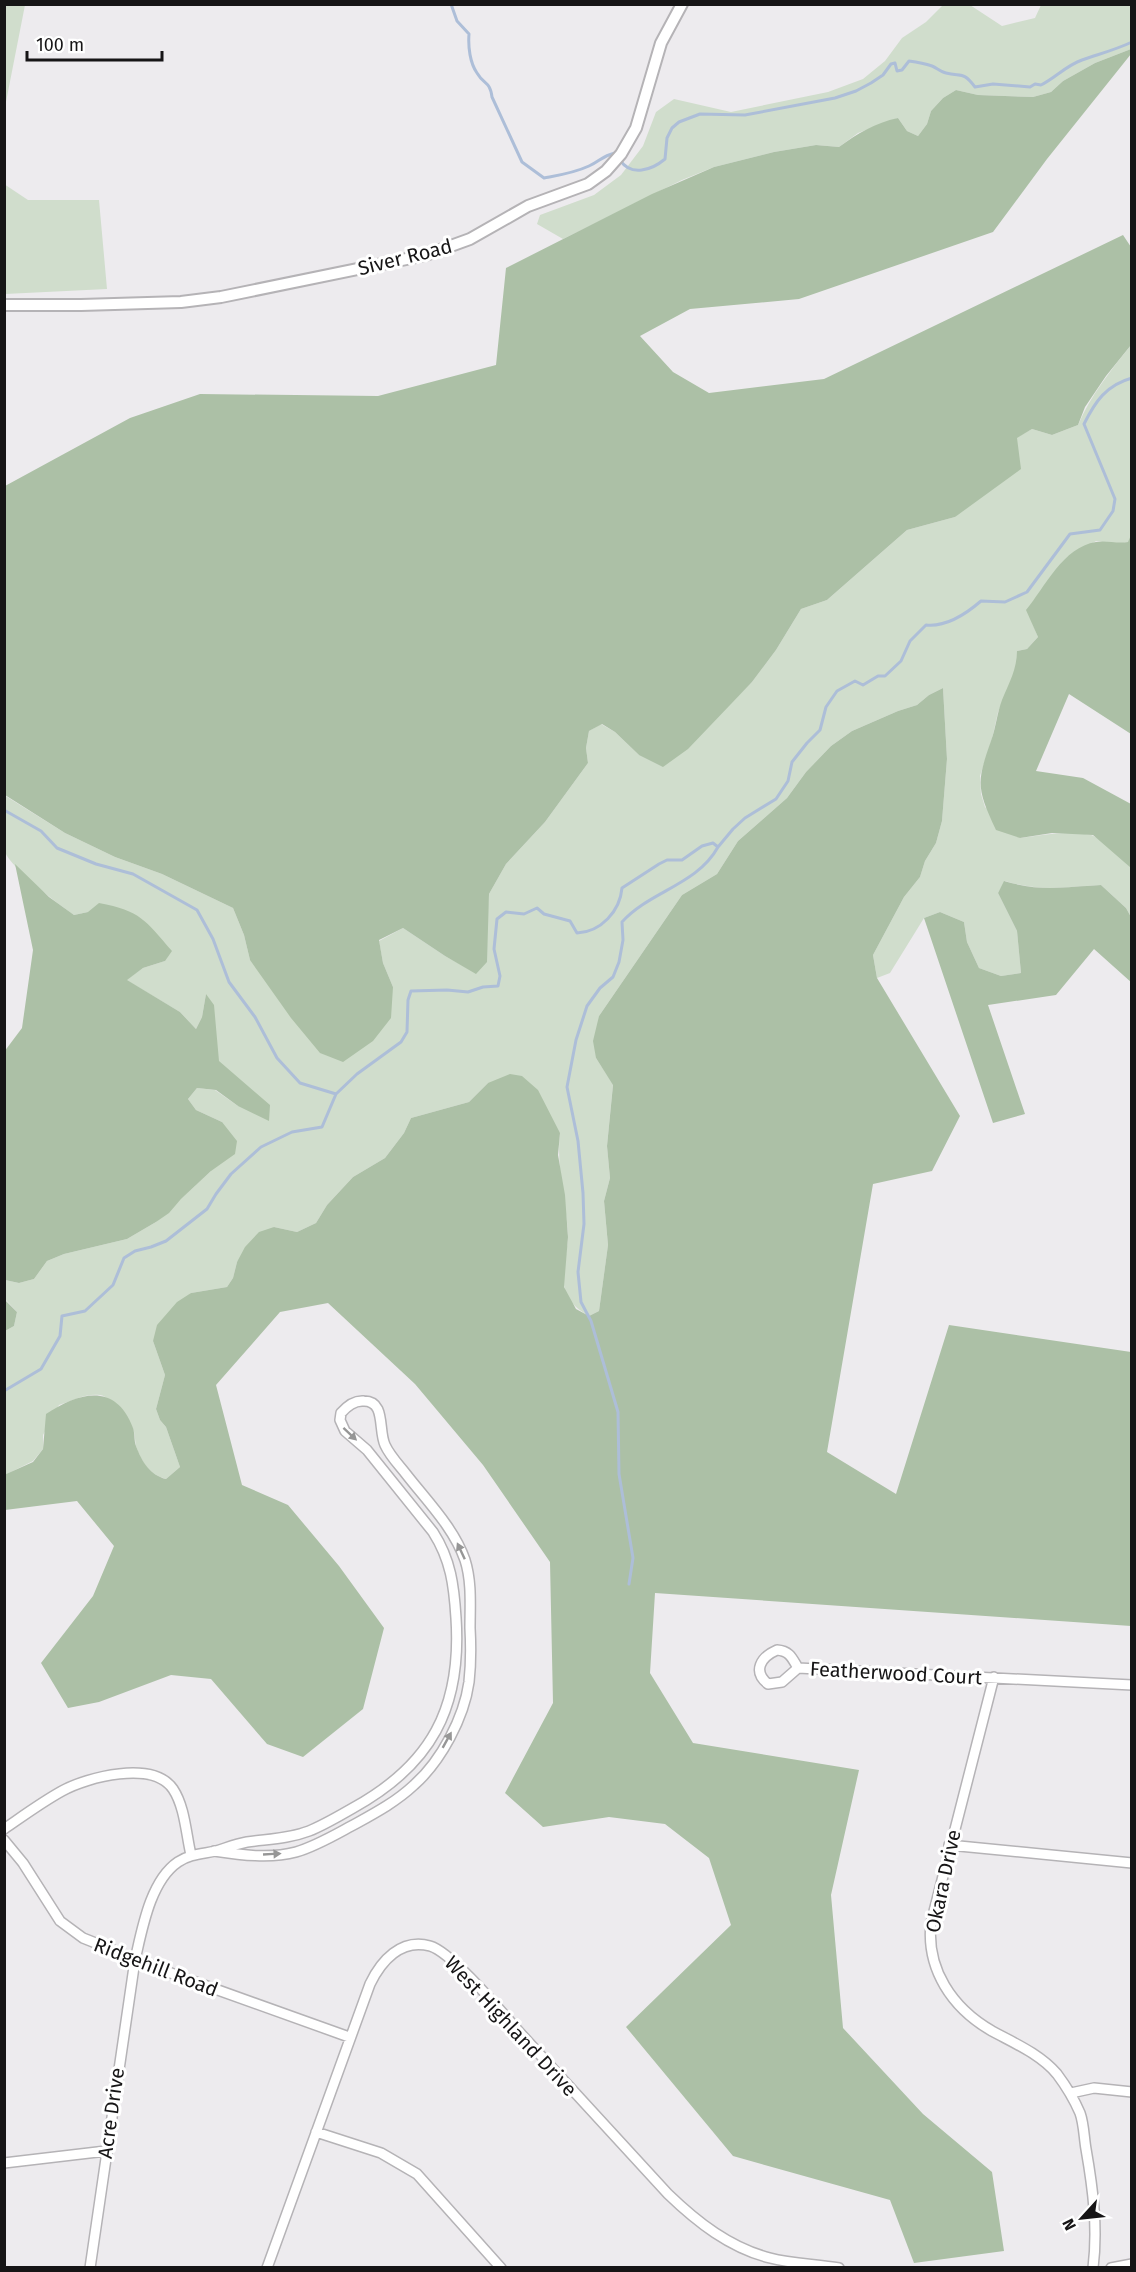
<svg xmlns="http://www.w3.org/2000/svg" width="1136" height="2272" font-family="'Fira Sans',sans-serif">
<rect width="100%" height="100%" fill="#edebee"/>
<!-- green -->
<path fill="#d0ddcc" d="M5,4L25,5L5,107L4,5Z
M943,5H970L1002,26L1035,18L1041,5H1131V49L1095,63L1063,81L1051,92L1033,97L978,95L956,90L943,98L931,111L927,124L918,136L907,131L898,118L858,133L839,147L816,145L774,152L714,167L682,180L563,239L537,224L540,215L594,195L621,175L643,146L656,112L674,99L731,112L828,92L863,79L885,61L902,38L926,22Z
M4,184L28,200H99L107,289L5,294Z
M1131,345V535L1129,542L1118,544L1096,541L1061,564L1027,610L1038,637L1027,649L1017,651V667L998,712L992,739L980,776L981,794L985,807L1020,838C1042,835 1070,830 1091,835C1101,838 1124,860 1131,868V917L1126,908L1101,885C1064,887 1041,892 1005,881L998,893L1017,931L1021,973L1001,976L979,968L967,942L964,922L940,912L924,918L890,973L877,978L873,955L904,897L920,877L925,861L936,843L942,821L947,759L943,688L929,695L917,705L898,711L852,731L831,746L806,772L787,798L738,841L717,874L682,895L599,1016L596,1058L613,1084L607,1146L610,1178L604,1201L608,1245L599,1311L589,1316C578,1310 565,1299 564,1285C562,1268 568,1251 568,1234C566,1200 556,1167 560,1133L488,1083L469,1102L411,1118L404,1133L385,1158L353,1177L327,1205L316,1223L297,1232L274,1227L237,1262L233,1278L227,1287L191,1293L153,1341L165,1375L156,1409L160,1420L166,1427L180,1467L166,1479C150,1475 141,1462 136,1446C135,1441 135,1436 134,1432C131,1420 112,1397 100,1395C86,1393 72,1401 59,1405L43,1435V1449L33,1461L5,1475V1331L14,1326L17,1312L5,1299V1280L19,1283L34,1279L47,1261L64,1254L127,1239L156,1222L211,1171L222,1122L196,1110L188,1099L197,1088L215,1090L238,1106L239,1080L218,1061L206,994L202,1017L196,1029L180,1012L126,980L143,968L165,961L88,912L74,915C58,904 12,869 5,852C2,843 5,807 4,795L65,833L115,857L162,874L233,908L244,935L250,960L393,987L383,963L379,941L403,928L445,956L476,973L487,920L489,894L506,864L545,822L588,763L586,748L589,731L601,724L615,732L639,755L723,711L752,682L776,650L801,609L827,600L907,530L955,517L1016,438L1032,429L1052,435L1078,425C1091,395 1111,370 1131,345Z"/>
<!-- forest -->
<path fill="#acc0a6" d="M1131,49V54L1047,159L993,232L799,299L690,309L640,336L673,372L709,393L824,379L1123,235L1131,247V345L1106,376L1085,407L1078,425L1052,435L1032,429L1017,438L1021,469L955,517L907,530L827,600L801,609L776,650L752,682L688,749L663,767L639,755L615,732L602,724L589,731L586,748L588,763L545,822L506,864L489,894L487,962L476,974L445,956L403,928L379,940L383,963L393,987L391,1018L373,1041L343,1062L320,1053L291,1018L250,960L244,935L233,908L162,874L115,857L65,833L5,795V486L130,418L200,394L378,396L496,365L506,268L652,194L714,167L774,152L816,145L839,147C858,133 875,123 898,118L907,131L918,136L927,124L931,111L943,98L956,90L978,95L1033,97L1051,92L1063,81L1095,63Z
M1131,535V734L1069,694L1036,771L1083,778L1131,804V868L1093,835L1052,833L1020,838L996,830C977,789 976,783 991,741C996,727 997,713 1002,700C1009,683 1017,669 1017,651L1027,649L1038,637L1026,610C1045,587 1063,547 1096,542C1106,540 1117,544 1128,542Z
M943,688L947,759L942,821L936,843L925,861L920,877L904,897L873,955L877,978L960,1116L932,1171L873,1184L827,1452L896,1494L949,1325L1131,1352V1626L655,1593L650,1673L693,1743L859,1770L831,1895L843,2028L923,2114L992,2172L1004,2251L914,2263L890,2200L733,2156L626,2027L731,1925L709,1858L665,1824L609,1817L543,1827L505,1793L553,1703L550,1562L483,1465L415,1384L328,1303L280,1312L216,1385L242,1485L288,1505L339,1566L384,1628L363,1709L303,1757L267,1744L211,1679L171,1675L99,1702L68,1708L41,1663L93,1596L114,1546L77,1501L5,1510L4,1475L33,1462L43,1449L46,1414C79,1392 116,1382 133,1428C135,1434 134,1441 136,1446C142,1462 150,1475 166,1479L180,1467L166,1427L160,1420L156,1409L165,1375L153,1341L157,1325L177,1302L191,1293L227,1287L233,1278L237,1262L245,1247L259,1232L274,1227L297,1232L316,1223L327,1205L353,1177L385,1158L404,1133L411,1118L469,1102L488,1083L510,1074L522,1076L538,1090L560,1133L558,1155L565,1195L568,1237L564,1287L576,1309L589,1316L599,1311L608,1245L604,1201L610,1178L607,1146L613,1085L596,1058L593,1041L599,1016L682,895L717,874L738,841L787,798L806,772L831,746L852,731L898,711L917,705L929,695Z
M15,864L49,897L74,915L88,912L99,903C141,911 145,920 172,951L165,961L143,968L127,980L180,1012L196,1029L202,1017L206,994L214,1005L219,1061L270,1105L269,1121L238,1106L216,1090L197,1088L188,1099L196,1110L222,1122L237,1141L235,1154L211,1171L181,1199L169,1213L156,1222L127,1239L64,1254L47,1261L34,1279L19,1283L5,1280L4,1052L22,1028L33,950Z
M1004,881C1041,892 1064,887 1101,885L1126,908L1131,917L1132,983L1094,949L1056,995L988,1005L1025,1114L993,1123L924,918L940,912L964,922L967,942L979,968L1001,976L1021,973L1017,931L998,893Z
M4,1299L17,1312L14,1326L5,1331Z"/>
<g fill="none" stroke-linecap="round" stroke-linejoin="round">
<!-- stream -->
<path stroke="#adbed8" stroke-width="3" d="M451,4L457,21L469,34C468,47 470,63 477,73C484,85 490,81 492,97L522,162L544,178C560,175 574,173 589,166C600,161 602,156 615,153L616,155
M620,160C631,177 652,170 665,159L667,138L672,128L679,122L700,114L745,115L835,98L856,91L871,83L883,75L891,64L895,63L897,71L902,70L909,61C916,62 926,64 932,66C937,68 941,72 946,73C962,77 963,71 975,87L993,84L1030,87L1035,84L1041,85C1055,78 1067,65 1082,60C1099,54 1115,50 1132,42
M4,810L41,831L57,848L96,864L133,874L197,910L213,939L229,982L255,1017L277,1058L300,1083L336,1094
M4,1391L41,1369L60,1336L62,1316L85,1311L113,1285L124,1258L135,1251L151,1247L166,1241L207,1209L216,1194L231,1174L261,1147L292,1132L322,1127L336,1094L357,1074L401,1042L407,1032L408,1000L411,991L447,990L468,992L483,987L498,986L500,976L494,949L497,919L506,912L524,914L537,908L544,914L570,921L577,933C601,932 620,911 622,888L659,864L667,860H682L702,846L713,843L718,847L733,829L745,818L776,799L788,781L792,762L807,743L820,730L826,707L837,691L855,681L863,685L878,676H885L901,661L910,641L926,625C945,627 966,614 981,601L1005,602L1027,592L1070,534L1100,530L1113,511L1115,499L1084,424C1095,402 1106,385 1132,378
M629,1584L633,1558L619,1474L618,1412L591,1321L581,1302L578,1272L584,1224L583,1193L578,1141L567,1087L576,1040L587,1006L600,988L613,977L619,962L623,940L622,922C650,891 697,885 718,847"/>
<!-- minor casing -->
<g stroke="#b5b3b6" stroke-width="12">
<path id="minor" d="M777,1650C790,1651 792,1658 798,1668L782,1682L768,1684C752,1671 761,1657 777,1650Z
M798,1668L1132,1685
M994,1677L931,1923C926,1969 952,2008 992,2031C1014,2043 1040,2054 1057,2074C1066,2086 1074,2099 1080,2113C1084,2124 1084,2138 1086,2149C1093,2189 1098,2228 1093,2268
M4,1829C23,1816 42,1802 62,1791C87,1777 153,1760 173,1789C185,1807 186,1834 191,1855
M4,1840L23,1863L60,1921L83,1938L176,1975L349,2037
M949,1845L1132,1863
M1071,2093L1094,2088L1132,2092
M316,2132L381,2153L417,2174L501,2268
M4,2163L106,2151
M90,2268L135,1960C142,1930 150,1881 178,1862C190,1854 202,1854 216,1851C226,1848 236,1844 247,1842C268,1839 288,1839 309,1831C324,1825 339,1816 353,1808C431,1765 462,1708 456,1618C454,1586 451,1560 433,1532L367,1450L345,1431L340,1420L341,1413C347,1406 354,1400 364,1401C386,1401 378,1430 385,1445C390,1456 399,1465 406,1474C427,1501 454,1528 465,1560C472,1582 470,1606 470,1628C471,1646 471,1664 469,1682C464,1718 441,1761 414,1785C397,1801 377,1812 357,1823C338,1833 317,1846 296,1852C270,1859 241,1855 214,1851
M267,2268L370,1984C381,1961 401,1938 430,1946C452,1952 505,2016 522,2035C570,2088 619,2141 668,2194C697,2222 730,2248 770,2258C792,2264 817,2264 839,2268
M1111,2268L1132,2264"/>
</g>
<!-- tertiary casing -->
<g stroke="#b5b3b6" stroke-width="14">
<path id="tertiary" d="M4,305H81L181,302L221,297L426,255L470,239L528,206L588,184L606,171L621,154L636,128L661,43L682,4"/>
</g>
<!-- minor -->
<use href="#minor" stroke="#fff" stroke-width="9"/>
<!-- tertiary -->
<use href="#tertiary" stroke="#fff" stroke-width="10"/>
</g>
<!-- one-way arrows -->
<defs><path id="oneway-solid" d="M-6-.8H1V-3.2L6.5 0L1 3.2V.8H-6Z" transform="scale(1.5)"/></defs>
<g fill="#969696">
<use href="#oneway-solid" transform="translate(350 1434) rotate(43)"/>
<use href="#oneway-solid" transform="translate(461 1551) rotate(-115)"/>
<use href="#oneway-solid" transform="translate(447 1740) rotate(-61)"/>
<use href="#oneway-solid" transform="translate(272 1854) rotate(-3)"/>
</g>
<g text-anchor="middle" stroke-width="6" stroke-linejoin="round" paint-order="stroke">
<!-- street labels -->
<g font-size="20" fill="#161516" stroke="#fff">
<text transform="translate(405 257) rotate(-14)" y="7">Siver Road</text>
<text transform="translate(896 1673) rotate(3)" y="7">Featherwood Court</text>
<text transform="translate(943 1881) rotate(-78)" y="7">Okara Drive</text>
<text transform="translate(156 1967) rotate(21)" y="7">Ridgehill Road</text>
<text transform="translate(511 2026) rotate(47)" y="7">West Highland Drive</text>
<text transform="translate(111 2113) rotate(-82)" y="7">Acre Drive</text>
</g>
</g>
<!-- border -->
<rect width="1136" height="2272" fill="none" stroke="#161516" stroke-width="12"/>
<!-- north arrow -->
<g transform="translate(1082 2218) rotate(243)" stroke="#ffffff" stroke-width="4.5" paint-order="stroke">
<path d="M0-4.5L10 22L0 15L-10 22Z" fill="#161516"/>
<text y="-9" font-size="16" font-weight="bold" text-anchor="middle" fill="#161516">N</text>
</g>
<!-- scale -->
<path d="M27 51v9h135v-9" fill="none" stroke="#161516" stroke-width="3"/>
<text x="36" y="51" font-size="18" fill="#161516" stroke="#ffffff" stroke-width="4.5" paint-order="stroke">100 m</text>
</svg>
